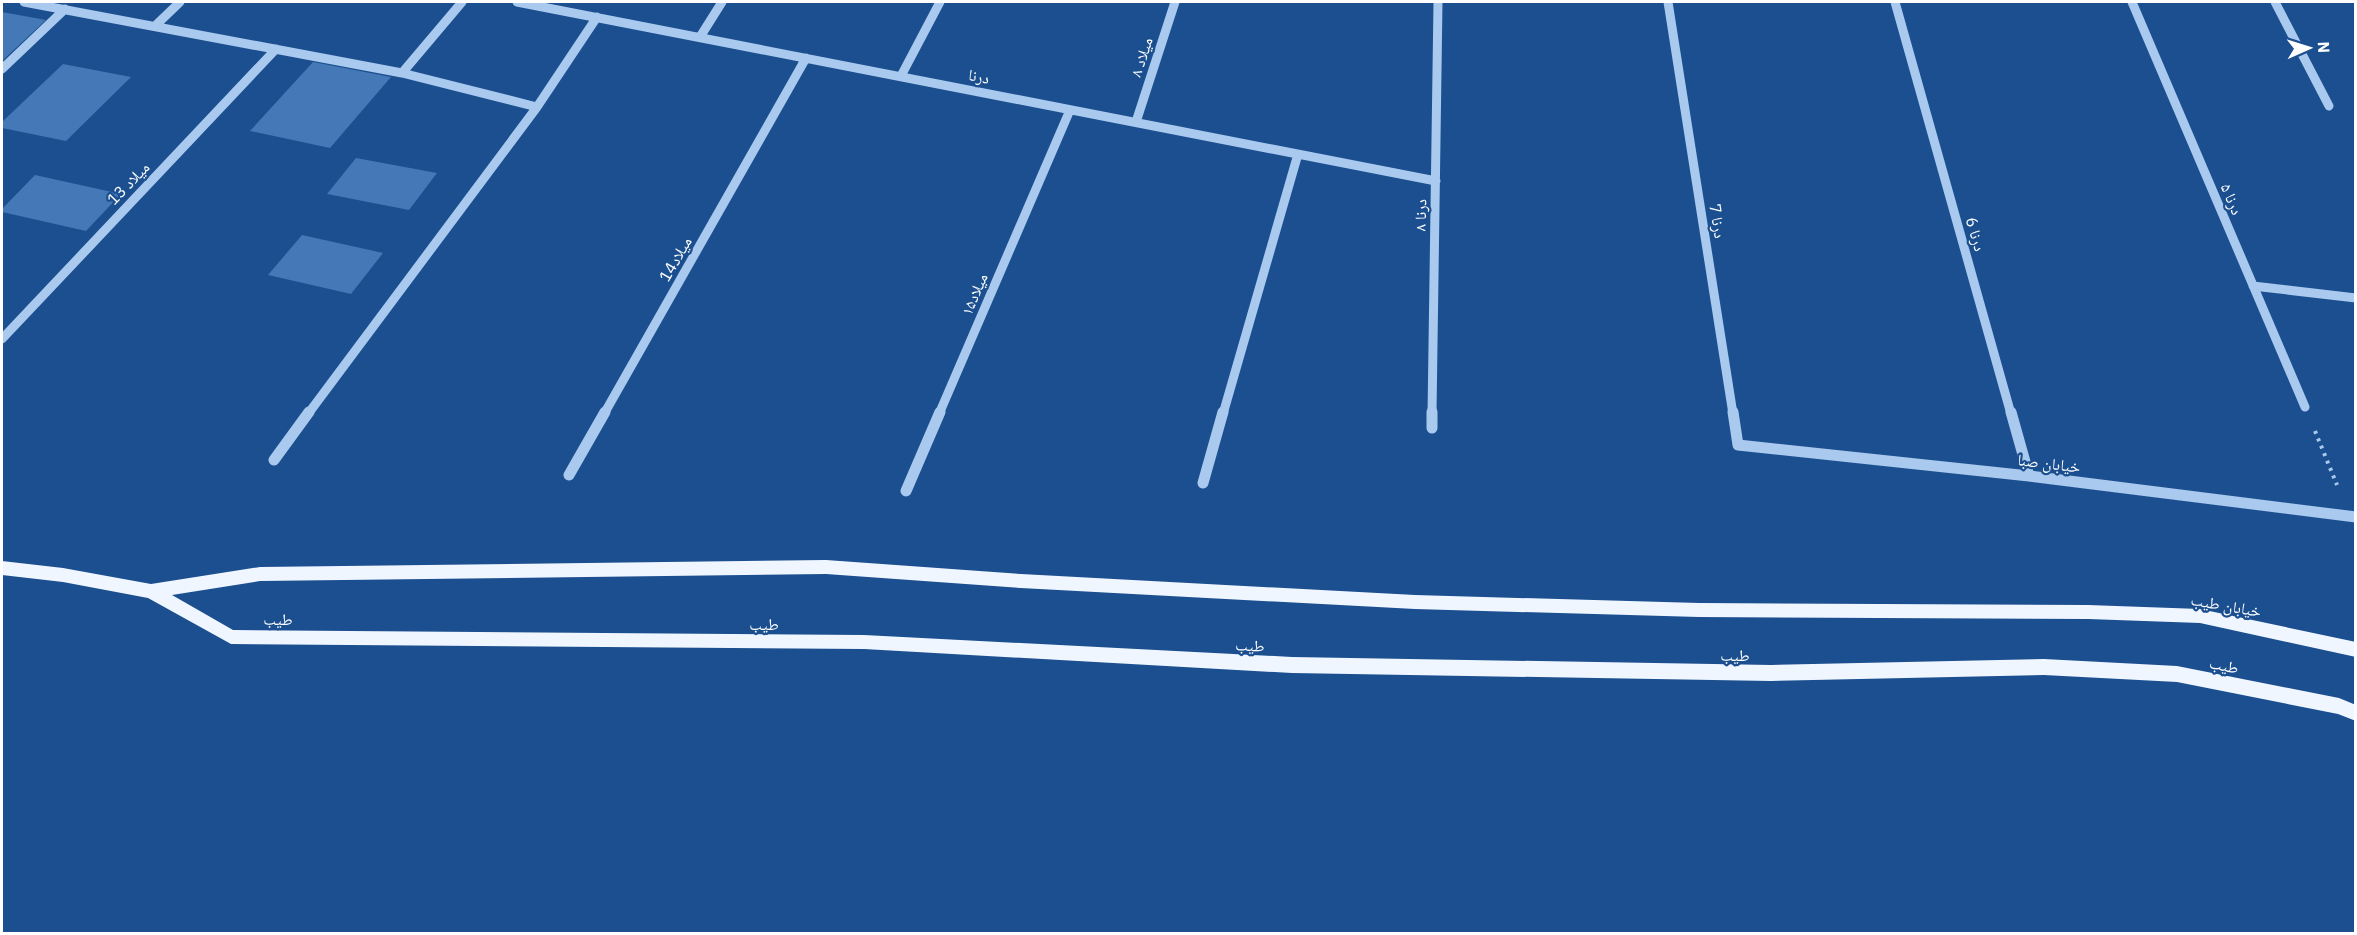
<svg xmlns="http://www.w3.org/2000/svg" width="2357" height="935" font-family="'IBM Plex Sans','Noto Naskh Arabic',sans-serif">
<rect width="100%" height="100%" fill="#1b4f8f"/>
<!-- building -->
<path fill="#4478b7" d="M2,12L46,20L2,61Z
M313,62L391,77L330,148L250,131Z
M63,64L131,77L66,141L2,128V122Z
M356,158L437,173L409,210L327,194Z
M35,175L121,194L86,231L2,212V209Z
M302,235L383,253L351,294L268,275Z"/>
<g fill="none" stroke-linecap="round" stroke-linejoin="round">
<!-- path -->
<path stroke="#a9c9ee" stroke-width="4" stroke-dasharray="3 5" stroke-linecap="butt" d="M2315,431L2337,485"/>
<!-- minor-far1 -->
<path stroke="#a9c9ee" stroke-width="9" d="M24,2L402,73L537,107
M517,2L1436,181
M1668,2L1733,414
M1895,2L2011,414
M2132,2L2305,407
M2275,2L2329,106
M155,26L180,2
M700,37L722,2
M2,69L65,9
M402,73L462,2
M901,76L940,2
M1136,122L1175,2
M2253,286L2356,298
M2,339L276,49
M308,414L537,107L597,17
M604,414L806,58
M939,414L1070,110
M1223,414L1298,154
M1432,414L1438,2"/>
<!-- minor -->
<path stroke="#a9c9ee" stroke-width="11" d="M1733,412L1738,445L2029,476L2356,517
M2011,412L2029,476
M1432,428V412
M274,460L309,412
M569,475L605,412
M1203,483L1223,412
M906,491L940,412"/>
<!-- major -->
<path fill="#f0f6ff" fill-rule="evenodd" d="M826,560L1021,574L1415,595L1699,603L2088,605L2200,609L2356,642V657L2200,623L2088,619L1699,617L1415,609L1021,588L826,574L260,581L172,595L233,630L864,635L1292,657L1771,665L2044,659L2177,666L2339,698L2356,705V721L2338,714L2177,682L2044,675L1771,681L1292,673L864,649L231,644L148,598L63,582L2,575V561L63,568L151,584L260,567Z"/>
</g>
<g text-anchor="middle" stroke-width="4.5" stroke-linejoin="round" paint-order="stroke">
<!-- street labels -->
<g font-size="16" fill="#fff" stroke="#1b4f8f">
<text transform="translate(1141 57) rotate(-72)" y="6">میلاد ۸</text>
<text transform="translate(979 76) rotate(11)" y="6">درنا</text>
<text transform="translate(128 183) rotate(-46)" y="6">میلاد 13</text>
<text transform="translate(2232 199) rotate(67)" y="6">درنا ۵</text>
<text transform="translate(1420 215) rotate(-89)" y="6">درنا ۸</text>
<text transform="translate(1718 221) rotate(81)" y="6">درنا 7</text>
<text transform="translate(1976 234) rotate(74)" y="6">درنا 6</text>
<text transform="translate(675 259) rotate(-60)" y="6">میلاد14</text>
<text transform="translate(974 294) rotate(-67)" y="6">میلاد۱۵</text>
<text transform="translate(2049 463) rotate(7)" y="6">خیابان صبا</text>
<text transform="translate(2226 605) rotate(10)" y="6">خیابان طیب</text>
<text transform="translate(278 619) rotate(1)" y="6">طیب</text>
<text x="764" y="630">طیب</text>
<text transform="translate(1250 645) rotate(3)" y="6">طیب</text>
<text transform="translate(1735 655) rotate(1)" y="6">طیب</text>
<text transform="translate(2224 665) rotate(11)" y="6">طیب</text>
</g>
</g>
<!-- border -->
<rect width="2357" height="935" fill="none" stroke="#ffffff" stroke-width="6"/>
<!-- north arrow -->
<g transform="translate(2309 48) rotate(87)" stroke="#1b4f8f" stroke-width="4.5" paint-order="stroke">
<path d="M0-4.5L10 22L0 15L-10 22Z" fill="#ffffff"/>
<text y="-9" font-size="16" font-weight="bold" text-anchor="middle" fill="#ffffff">N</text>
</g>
</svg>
